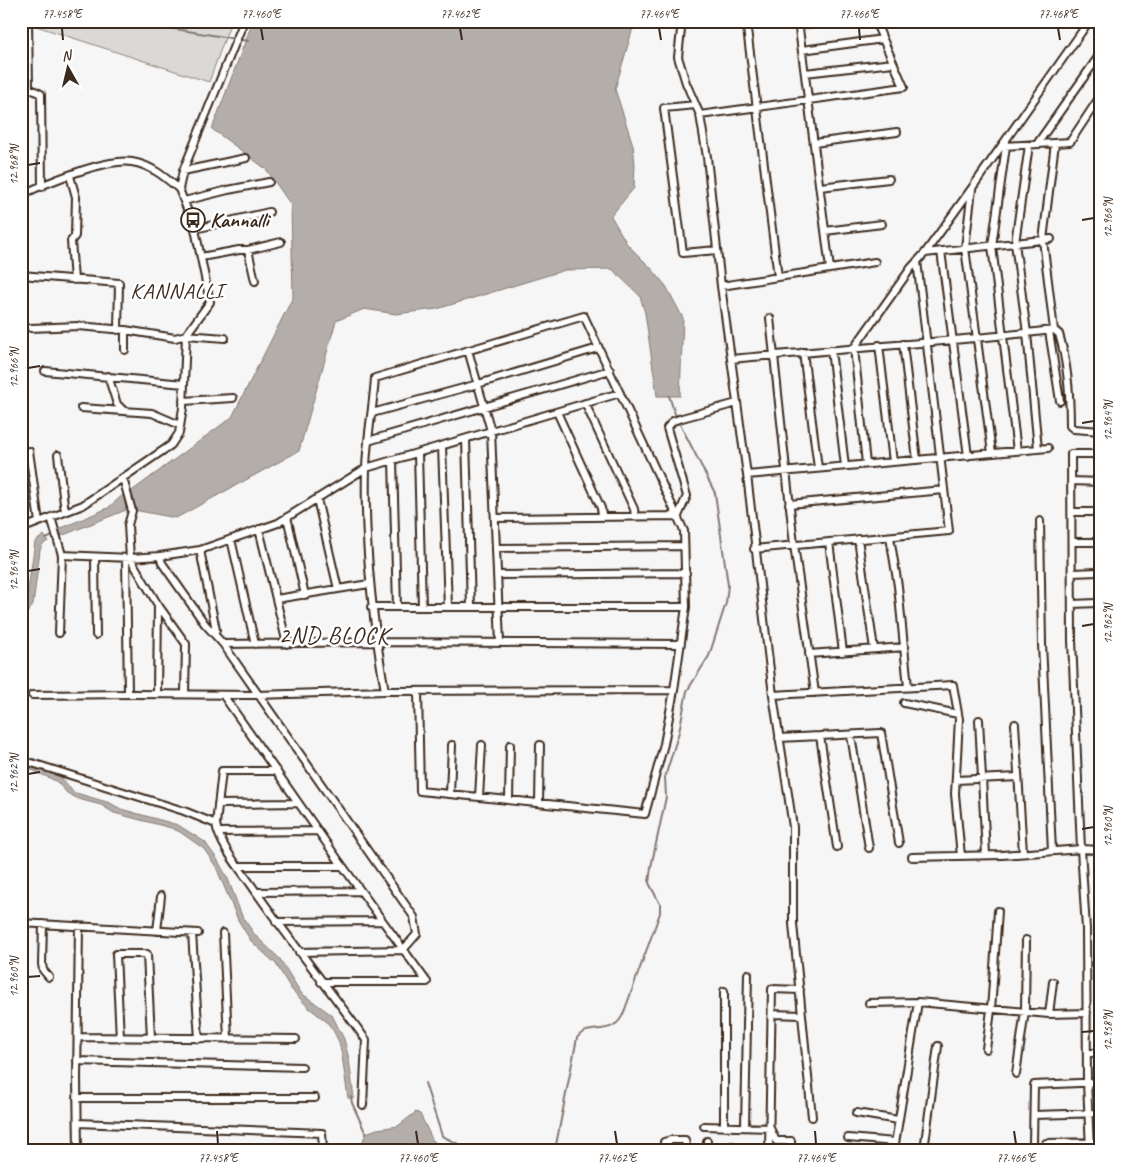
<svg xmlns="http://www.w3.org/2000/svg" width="1122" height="1171" font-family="Caveat,sans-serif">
<rect width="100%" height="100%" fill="#f7f6f6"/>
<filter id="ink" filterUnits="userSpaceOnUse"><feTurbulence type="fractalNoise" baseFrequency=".02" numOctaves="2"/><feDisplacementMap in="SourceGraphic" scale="10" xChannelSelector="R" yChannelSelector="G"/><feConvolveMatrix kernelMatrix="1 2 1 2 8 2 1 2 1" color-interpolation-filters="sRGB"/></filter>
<g filter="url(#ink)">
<!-- green -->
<path fill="#dbd9d6" stroke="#8b827a" d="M36,21H231L209,82L36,26Z"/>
<!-- water -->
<path fill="#b4aeaa" stroke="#847972" d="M253,21H635L615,89L633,145L635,164L634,188L611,216L627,244L652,269L666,286L683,318L680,396H657L645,313L640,296L612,269L565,270L437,309L396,314L364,309L336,321L299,451L176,518L134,510L129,493L232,417L293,297L291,205L266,169L212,129Z
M124,494L126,510L61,536L57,530L108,508Z
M44,535L48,541L42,545L40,550L33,605L21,621V609L26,603L35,542Z
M21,759L58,773L73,792L110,803L121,809L178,825L205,842L217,859L228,879L242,916L255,935L280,959L301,993L332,1015L344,1039L349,1059L354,1098H348L342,1056L339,1042L333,1030L326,1021L309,1008L291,989L276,964L251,941L238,920L216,867L204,849L180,832L171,828L114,813L101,805L78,799L67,793L56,781L21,765Z
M416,1112L420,1114L433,1141L449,1150H353L360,1149L366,1133L377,1129L398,1126Z"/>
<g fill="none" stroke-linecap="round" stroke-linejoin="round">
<!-- stream -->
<path stroke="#847972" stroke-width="2" d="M127,21L248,41
M46,539L55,535
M425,1083L442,1136L470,1150
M351,1097L352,1103L366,1134
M555,1150L577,1038C586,1025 602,1033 614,1025C618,1023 622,1017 624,1012L660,913V904L649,883L651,867L666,797L665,777L679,732L687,691L709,656L726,603L728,585L715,493L675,414L669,396"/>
<!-- minor casing -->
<g stroke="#3b2a1e" stroke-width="10">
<path id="minor" d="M28,21L29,88L41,94L42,187
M682,21L678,57L686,83L700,115L707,157L721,286L747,475L773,695L793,827V924L812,1117
M746,21L778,277
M798,21L830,269
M799,25L830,21
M802,50L883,39
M805,73L893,63
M696,105L664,108L683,253L717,250
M700,115L904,87L875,21
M814,143L897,132
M1055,143L1043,240L1054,330L1059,334C1068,364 1070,395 1070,426L1074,429L1101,431
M1037,144L1101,53
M1029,145L1015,243L1027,333L1038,449
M1004,146L1070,142L1101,95
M1006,146L992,246L1017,451
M183,171L246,158
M70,176L76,197L75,236L71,241L74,280
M820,187L889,179
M972,189L965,248L992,453
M21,195C46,183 106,158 132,162C151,165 165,177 179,189
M184,201L228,190L269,182
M195,229L269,212
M825,231L882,224
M248,250L255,281
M941,251L968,456
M925,253L1051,239
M201,257L239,250H248L281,242
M21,275L119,283L118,330
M721,286L875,262
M770,318L794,545L815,693
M31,328L78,326L125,330L175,338L186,335L225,338
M1049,331L1060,401
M903,344L917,460
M879,345L893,462
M125,350V330
M468,350L491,431L500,643
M831,350L845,466
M803,352L818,468
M731,359C839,349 947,342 1054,330
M45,371L184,384
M108,376L117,404L124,411
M183,401L233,398
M585,403L634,509L635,516
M81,408L152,413L180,425
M557,412L601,508L602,515
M372,413L478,384L598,348
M466,439L471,607
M368,441L610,370
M442,446L448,607
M29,451L39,522
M418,453L422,607
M58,455L65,512
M393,460L397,607
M866,464L854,348L911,268L925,253L972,188L1085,27
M747,475L1048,448
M123,478L132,511L128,525L130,558L158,605L186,644L185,694
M1071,481L1101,482
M317,499L338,589
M789,504L944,490
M1072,512H1101
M51,517L62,555L130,558L160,556L200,550L278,523L366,468L620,393
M287,517L305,595
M495,518L678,516L687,496L667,428L673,421L682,418L737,403
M1040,521L1042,644L1052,851
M21,529L83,505L171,445L179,433L183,408L186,335L210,302L195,229L179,189L183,171L244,21
M259,529L287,644
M890,537L898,586L908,687
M231,539L255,644
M858,539L874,649
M829,542L843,652
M1072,542H1098
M496,548L684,546
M754,549L949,531L917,261
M200,550L216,630L214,634
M160,556L162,563L205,624L223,644L414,917L417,934L403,950L299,952
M95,557L96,635
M126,558L128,694
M1072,573L1098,572
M497,575L686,573
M276,599L369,584
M1072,604L1097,603
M371,607H686
M59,633L62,555
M223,644L376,642L680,644
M809,654L905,647
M385,691C372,617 364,544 366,468C367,438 373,408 375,378L584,316L684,531L686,607L674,690L664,744L645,814L420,791L418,691
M157,694L158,605
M32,695L134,694L257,695L385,691L674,690
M223,695L339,861L427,982
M773,695L953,685L959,719L955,794L961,856
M904,703L958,714
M979,720L986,855
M1015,724L1023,853
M851,735L869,848
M820,736L837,847
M779,738L881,733L899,843
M32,763L184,811L216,824C219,844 240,869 252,886C288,939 329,988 366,1040L363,1105
M956,780L1018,777
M450,794L452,745
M479,797L482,745
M509,800L510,745
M539,803L540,745
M218,804L298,803
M216,824L222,771H277
M218,832L318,831
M912,857L1002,855L1081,849L1072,640L1071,454H1101
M238,866H342
M256,892L360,891
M276,922L382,921
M21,923L198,933
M43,924L42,964L43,970L49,977
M157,931L161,896
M192,933L199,1039
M223,933L228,1039
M321,982H427
M724,991V1127
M869,1003L918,1002L1049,1014L1087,1013
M772,1014L802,1015
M1049,1014L1053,982
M78,1037L296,1039
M120,1038L116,954H147L151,1038
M986,1049L991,1010L998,911
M1087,1053H1101
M77,1061L302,1067
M1016,1074L1025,1011L1026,940
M77,1098H315
M856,1113L898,1120
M1034,1115L1101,1113
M78,1123L322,1133L323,1150
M704,1126L770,1128L776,1141H791V1150
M745,1127L748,974
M848,1138L895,1142
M707,1141V1150
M1033,1143L1034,1085L1101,1082
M1046,1143L1101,1142
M732,1146V1150
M78,1150L77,1079L79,926
M664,1150V1142L671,1140H685L687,1150
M769,1150L772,989L800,990
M894,1150L918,1002
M924,1150L938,1046
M1090,1150L1087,1082L1086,929L1081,849L1101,850"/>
</g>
<!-- minor -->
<use href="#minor" stroke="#fff" stroke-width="6"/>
</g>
</g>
<!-- ticks -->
<path fill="none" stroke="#3b2a1e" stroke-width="2" d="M62,28L63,40M261,28L263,40M460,28L462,40M659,28L661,40M859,28L860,40M1058,28L1060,40M28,165L40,163M1082,220L1094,218M28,368L40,366M1082,423L1094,421M28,571L40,569M1082,626L1094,624M28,774L40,772M1082,829L1094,827M28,977L40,976M1082,1032L1094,1031M217,1131L218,1144M416,1131L418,1144M615,1131L617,1144M815,1131L816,1144M1014,1131L1016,1144"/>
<!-- icons -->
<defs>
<g id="bus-ring" transform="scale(1.25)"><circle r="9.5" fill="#fff" stroke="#3b2a1e" stroke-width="1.5"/><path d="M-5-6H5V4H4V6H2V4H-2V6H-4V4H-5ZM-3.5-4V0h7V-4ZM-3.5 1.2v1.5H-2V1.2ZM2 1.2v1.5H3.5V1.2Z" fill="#3b2a1e"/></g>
</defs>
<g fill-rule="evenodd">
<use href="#bus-ring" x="193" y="220"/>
</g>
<g text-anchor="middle" stroke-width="5" stroke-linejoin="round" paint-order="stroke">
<!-- poi labels -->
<g font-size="21" font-weight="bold" fill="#3b2a1e" stroke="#fff" text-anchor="start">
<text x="210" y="227">Kannalli</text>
</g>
<!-- neighbourhood labels -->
<g font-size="22" letter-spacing="1" fill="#3b2a1e" stroke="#fff">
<text x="177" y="298">KANNALLI</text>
</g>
<!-- quarter labels -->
<g font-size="24" letter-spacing="1" fill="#3b2a1e" stroke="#fff">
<text x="334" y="643">2ND BLOCK</text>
</g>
</g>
<!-- margin -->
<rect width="1122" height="1171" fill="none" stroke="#fff" stroke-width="55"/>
<!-- north arrow -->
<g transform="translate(68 68) rotate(352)" stroke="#ffffff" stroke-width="4" paint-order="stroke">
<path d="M0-4L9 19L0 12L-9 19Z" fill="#3b2a1e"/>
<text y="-8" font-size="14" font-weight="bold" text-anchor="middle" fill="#3b2a1e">N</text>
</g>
<rect x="28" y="28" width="1066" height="1116" fill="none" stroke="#3b2a1e" stroke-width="2"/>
<g font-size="12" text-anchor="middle" fill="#3b2a1e">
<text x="62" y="18">77.458°E</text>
<text x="261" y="18">77.460°E</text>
<text x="460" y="18">77.462°E</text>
<text x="659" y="18">77.464°E</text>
<text x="859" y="18">77.466°E</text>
<text x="1058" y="18">77.468°E</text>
<text transform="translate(14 165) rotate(-90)" y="4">12.968°N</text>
<text transform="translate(1108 218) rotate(-90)" y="4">12.966°N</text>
<text transform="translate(14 368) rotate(-90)" y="4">12.966°N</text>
<text transform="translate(1108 421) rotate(-90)" y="4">12.964°N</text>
<text transform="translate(14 571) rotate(-90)" y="4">12.964°N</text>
<text transform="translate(1108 624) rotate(-90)" y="4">12.962°N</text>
<text transform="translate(14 774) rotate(-90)" y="4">12.962°N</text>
<text transform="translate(1108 827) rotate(-90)" y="4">12.960°N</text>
<text transform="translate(14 977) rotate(-90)" y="4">12.960°N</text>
<text transform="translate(1108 1031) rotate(-90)" y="4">12.958°N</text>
<text x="218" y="1162">77.458°E</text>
<text x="418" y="1162">77.460°E</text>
<text x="617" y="1162">77.462°E</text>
<text x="816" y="1162">77.464°E</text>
<text x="1016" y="1162">77.466°E</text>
</g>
</svg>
